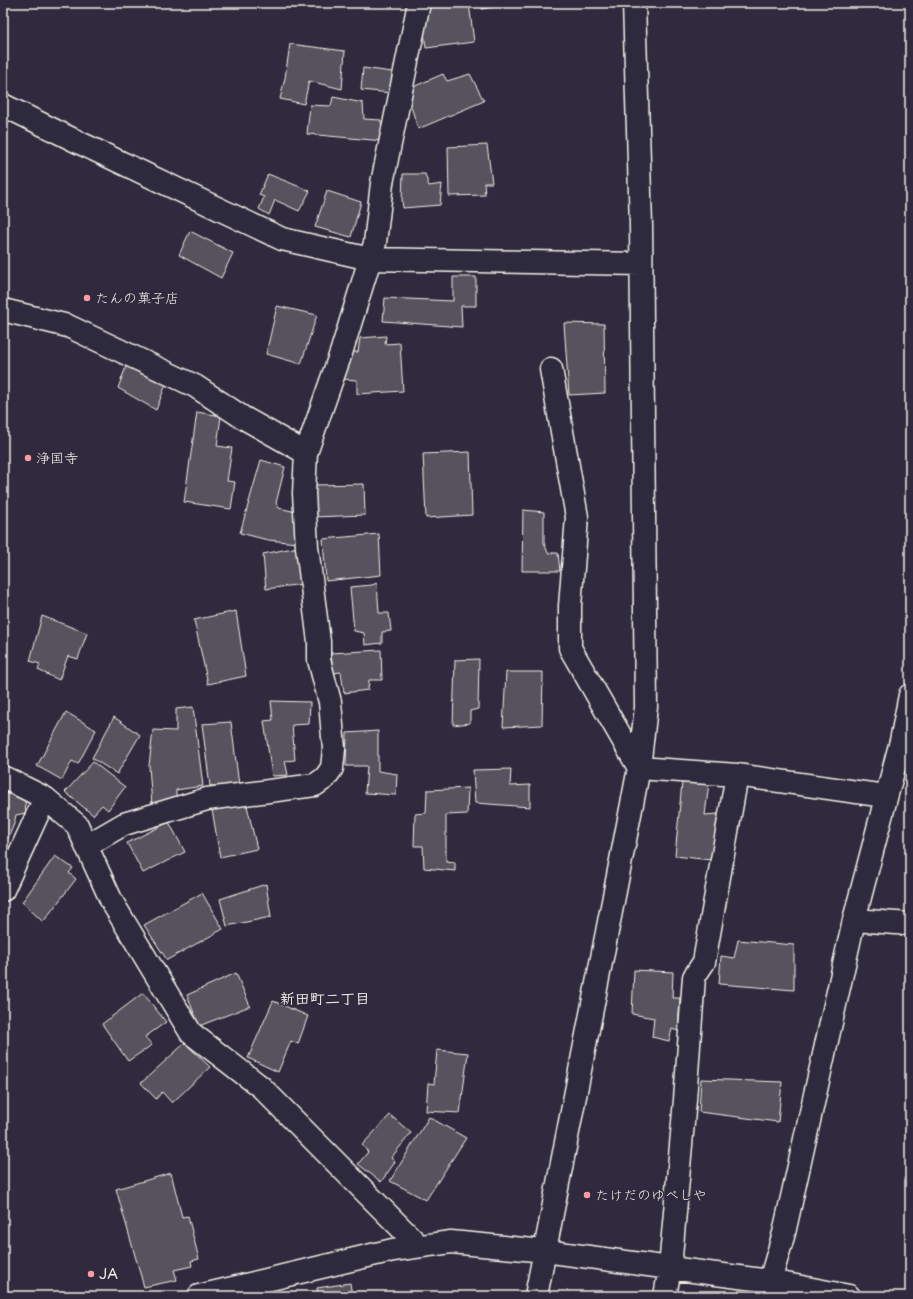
<svg xmlns="http://www.w3.org/2000/svg" width="913" height="1299" font-family="'Playpen Sans','Klee One',sans-serif">
<rect width="100%" height="100%" fill="#2f2a3d"/>
<filter id="ink" filterUnits="userSpaceOnUse"><feTurbulence type="fractalNoise" baseFrequency=".025" numOctaves="2"/><feDisplacementMap in="SourceGraphic" scale="8" xChannelSelector="R" yChannelSelector="G"/><feConvolveMatrix kernelMatrix="1 2 1 2 8 2 1 2 1" color-interpolation-filters="sRGB"/></filter>
<g filter="url(#ink)">
<!-- building -->
<path fill="#56525f" stroke="#f4f1e8" d="M427,3H469L474,42L426,48L422,16Z
M481,3H516L482,9Z
M290,44L345,51L342,89L309,81L304,104L280,99L285,78Z
M363,68L392,72L391,93L361,90Z
M443,74L447,81L470,74L484,101L418,129L406,90Z
M333,97L363,103L364,119L381,120L383,141L307,134L310,105L331,106Z
M487,145L492,183H484L485,195L449,196L448,147Z
M268,174L310,191L299,211L275,200L269,215L259,209L264,197L259,195Z
M403,174H425L429,186L442,184L440,205L403,208L402,200Z
M327,191L361,202L351,237L315,227Z
M190,231L233,253L221,278L179,255Z
M453,277H476V306H461L462,327L383,321L385,298L453,301Z
M277,306L317,315L301,364L266,354Z
M564,323L604,324L605,393L569,395Z
M386,336L385,344L400,343L403,391L357,394V380L341,379L350,352H358L360,338Z
M127,364L166,384L156,410L118,388Z
M197,412L221,416L217,446L232,448L227,481L235,482L231,509L184,502Z
M470,452L472,515L426,518L423,454Z
M261,460L285,467L276,503L279,508L296,512L297,543L268,540L240,533Z
M364,484L365,515L314,517V485Z
M523,510L544,512V543L548,553H558L560,571H522Z
M379,534L381,575L326,581L323,539Z
M298,547L303,584L266,589L263,554Z
M377,583L379,613H389L391,631L382,632V643L365,645L364,633L354,631L350,587L372,585Z
M236,611L246,676L208,684L194,620Z
M42,616L87,633L78,659L68,656L59,680L38,670L40,664L30,661Z
M381,650L382,680H369L368,690L344,693L341,672L333,673L331,653Z
M479,659L478,709L470,711V723L453,725L455,660Z
M506,672H543L542,725L503,727Z
M271,701L310,702L309,724L292,725L295,760L285,761L288,775L272,776L264,721L273,720Z
M193,707L203,786L176,790V800L152,805L149,766L153,730L176,731V709Z
M66,712L96,730L78,764L72,761L62,780L37,766Z
M114,717L140,735L117,774L92,758Z
M231,722L239,785L210,786L202,724Z
M378,731V771L397,774L396,795L365,793L367,766H346L347,733Z
M93,762L125,787L108,810L102,805L93,815L65,792Z
M511,769L510,786L530,785V807L475,803L473,770Z
M682,782L709,783L705,815L718,814L711,860L675,856Z
M468,788L467,814L446,815V861L455,862V871L424,868L423,846H414L415,814L426,813L427,790Z
M3,792L25,800L26,813L16,815L14,824L3,850Z
M245,797L257,849L220,857L211,803Z
M169,822L185,852L143,873L127,843Z
M55,856L73,868L69,873L76,879L43,922L22,902Z
M266,884L271,917L227,926L220,899Z
M202,893L223,929L167,960L144,925Z
M738,940L794,945V990L719,984L721,956L734,958Z
M634,970L673,972L672,998H680L678,1031L672,1029L669,1041L652,1037L654,1018L632,1014Z
M236,973L250,1006L199,1026L187,995Z
M143,993L166,1022L145,1037L152,1045L128,1061L102,1024Z
M273,1001L308,1016L298,1044L291,1041L278,1072L248,1058Z
M185,1043L210,1067L172,1103L162,1092L156,1099L141,1083Z
M437,1050L468,1053L460,1113L426,1111L428,1083L434,1084Z
M701,1079L782,1082L778,1122L699,1112Z
M390,1115L411,1133L391,1158L395,1162L381,1182L358,1164L368,1152L362,1145Z
M429,1117L466,1138L426,1200L390,1181Z
M171,1173L182,1217L188,1216L199,1259L191,1261L192,1266L174,1270L177,1280L144,1287L116,1189Z
M350,1283L352,1296H318L317,1288Z
M424,1295L465,1296H424Z"/>
<g fill="none" stroke-linecap="round" stroke-linejoin="round">
<!-- minor casing -->
<g stroke="#f4f1e8" stroke-width="25">
<path id="minor" d="M3,105L78,142L282,239L370,259L641,264
M3,310L68,326L195,386L242,417L306,453
M551,369L577,517L570,606V648L639,768L737,775L885,796
M3,777L45,798L77,825L112,902L191,1033L261,1087L419,1246
M86,846L124,824L207,799L315,785L325,778L332,768L334,749L330,702L319,660V642L307,547L304,493L306,453L341,353L375,243L382,183L419,3
M3,890L45,798
M854,920L910,924
M770,1281L784,1233L854,920L901,741L910,695
M199,1296L393,1250L451,1242L545,1251L670,1268L770,1281L849,1296
M536,1296L639,768L646,707L641,225L634,3
M665,1296L670,1268L685,1100L694,977L704,962L737,775"/>
</g>
<!-- minor -->
<use href="#minor" stroke="#2f2a3d" stroke-width="22"/>
</g>
</g>
<!-- markers -->
<g fill="#ff9aa2" stroke="#2f2a3d" stroke-width="1.5">
<circle cx="87" cy="298" r="4"/>
<circle cx="28" cy="458" r="4"/>
<circle cx="587" cy="1195" r="4"/>
<circle cx="91" cy="1274" r="4"/>
</g>
<g text-anchor="middle" stroke-width="3" stroke-linejoin="round" paint-order="stroke">
<!-- poi labels -->
<g font-size="14" fill="#f4f1e8" stroke="#2f2a3d" text-anchor="start">
<text x="95" y="303">たんの菓子店</text>
<text x="36" y="463">浄国寺</text>
<text x="595" y="1200">たけだのゆべしや</text>
<text x="99" y="1279">JA</text>
</g>
<!-- neighbourhood labels -->
<g font-size="15" font-weight="bold" fill="#f4f1e8" stroke="#2f2a3d">
<text x="325" y="1004">新田町二丁目</text>
</g>
</g>
<!-- margin -->
<rect width="913" height="1299" fill="none" stroke="#2f2a3d" stroke-width="16"/>
<rect x="8" y="8" width="897" height="1283" fill="none" stroke="#f4f1e8" stroke-width="1.5" filter="url(#ink)"/>
</svg>
